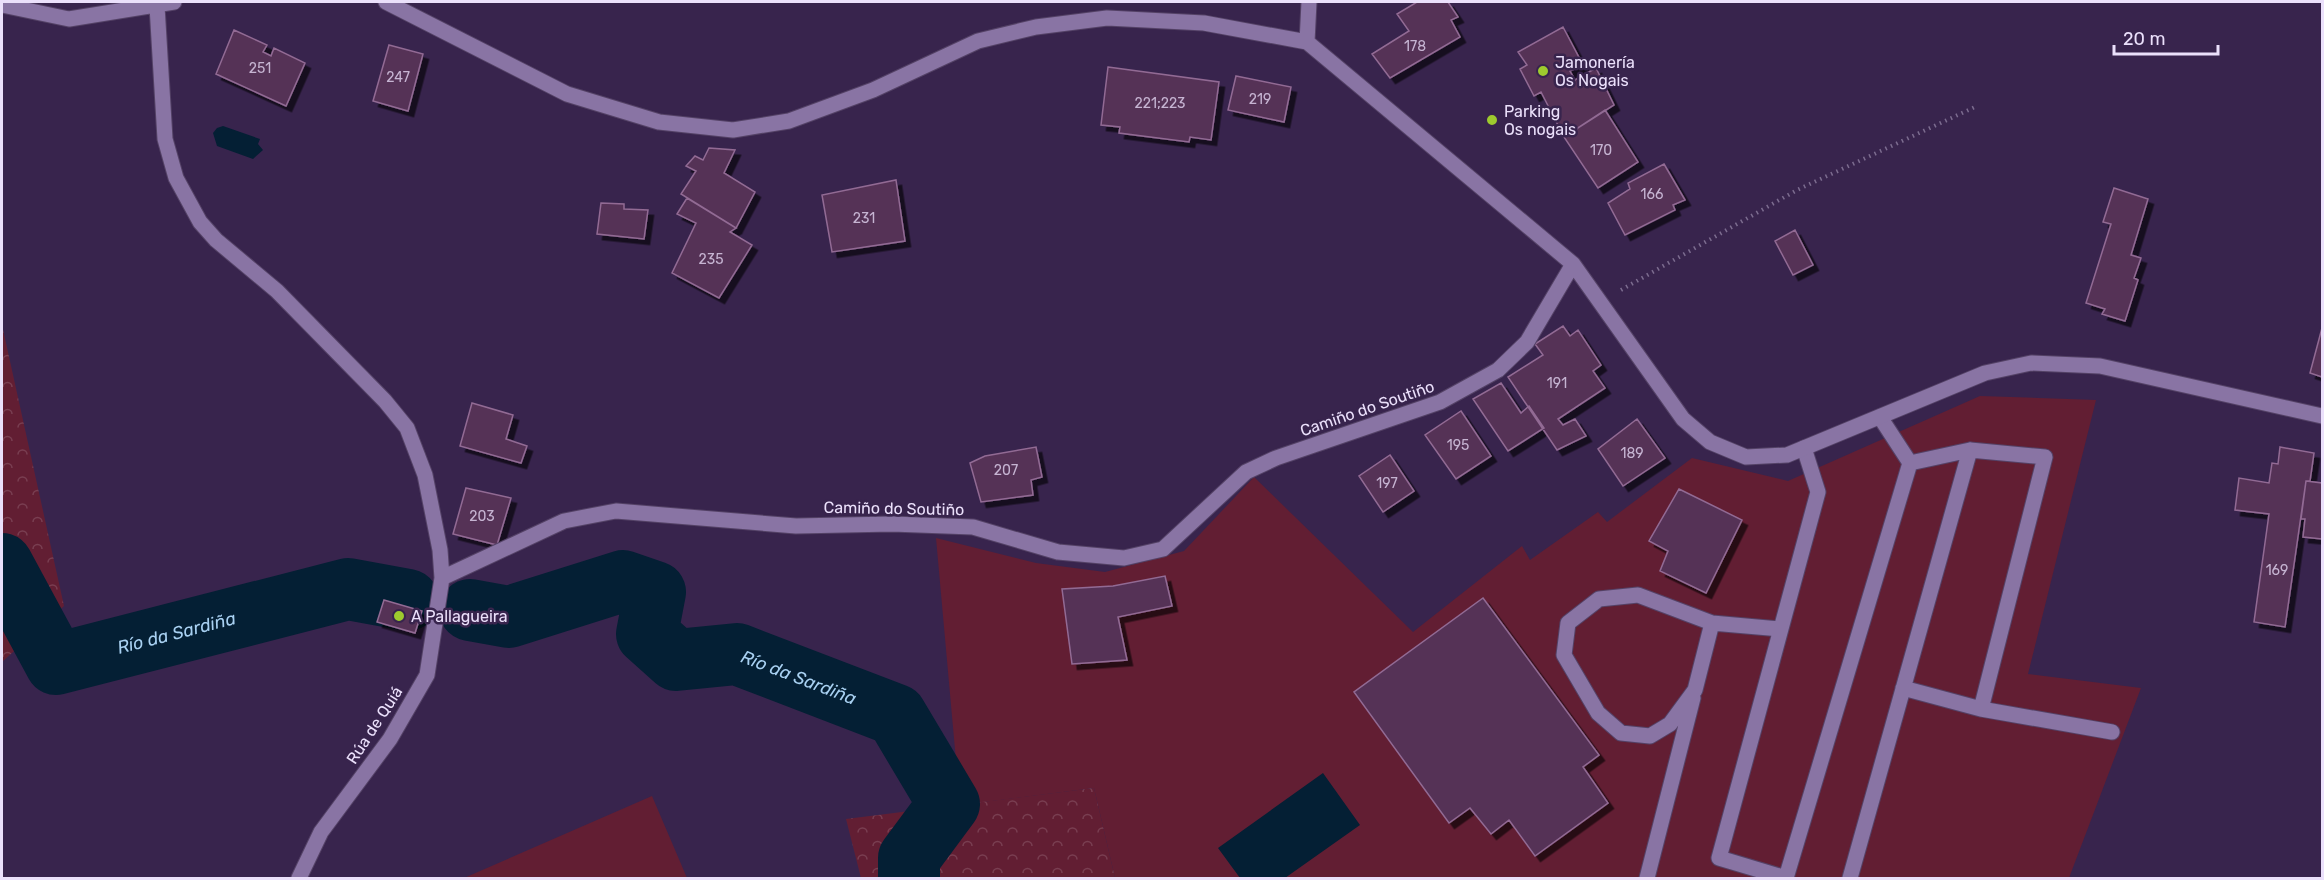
<svg xmlns="http://www.w3.org/2000/svg" width="2324" height="880" font-family="Rubik,sans-serif">
<defs>
<pattern id="forest-crowns" width="20" height="18" patternUnits="userSpaceOnUse" patternTransform="scale(1.5)"><rect width="20" height="18" fill="#621e33"/><path d="M2 6a3 3 0 1 1 6 0M12 15a3 3 0 1 1 6 0" fill="none" stroke="#793e51"/></pattern>
<filter id="shadow"><feDropShadow dx="5.5" dy="5.5" stdDeviation="0" flood-color="#0009"/></filter>
</defs>
<rect width="100%" height="100%" fill="#38244d"/>
<!-- green -->
<path fill="#621e33" d="M1980,396L2096,400L2028,674L2141,688L2069,878H1115L1094,788L960,805L936,538L1036,563L1105,572L1184,551L1254,477L1413,632L1522,546L1530,560L1598,512L1607,522L1692,458L1788,481Z
M652,796L687,878H464Z"/>
<!-- forest -->
<path fill="url(#forest-crowns)" d="M2,325L64,606L2,662Z
M1094,788L1115,878H861L846,819Z"/>
<!-- water -->
<path fill="#041f34" d="M223,126L260,139L258,144L263,150L253,159L217,146L213,133L217,128Z
M1323,773L1360,825L1285,878H1240L1218,848Z"/>
<g fill="none" stroke-linecap="round" stroke-linejoin="round">
<!-- river -->
<g stroke="#041f34" stroke-width="62">
<path id="s1" d="M2,564L56,664L348,589L408,600"/>
<path id="s2" d="M470,610L509,617L623,581L655,592L647,634L676,660L737,654L896,715L949,804L909,858V878"/>
</g>
</g>
<!-- building -->
<path fill="#553257" stroke="#926b94" stroke-width="1.5" filter="url(#shadow)" d="M1417,2H1448L1458,17L1451,20L1460,37L1390,78L1372,54L1409,31L1397,14Z
M1563,27L1583,65L1570,71L1575,80L1596,68L1614,105L1564,137L1541,92L1534,96L1520,69L1527,65L1518,52Z
M234,30L267,45L263,52L271,56L274,48L305,63L286,106L216,74Z
M389,45L423,54L408,111L373,101Z
M1108,67L1219,82L1211,140L1190,137L1189,142L1119,133L1120,127L1101,125Z
M1236,76L1291,87L1284,122L1228,110Z
M1605,110L1638,162L1598,188L1564,137Z
M709,148L735,150L724,173L755,192L736,228L681,194L696,171L686,166L695,156L703,160Z
M1664,164L1685,200L1673,205L1675,210L1625,235L1608,203L1630,189L1628,183Z
M896,180L905,241L832,252L822,195Z
M2114,188L2148,199L2131,255L2141,258L2134,278L2138,280L2125,321L2102,314L2105,309L2086,303L2111,224L2103,222Z
M687,198L736,228L730,232L752,245L719,298L672,273L696,223L677,214Z
M601,203L624,204V209L648,210L644,239L597,234Z
M1795,230L1813,265L1793,275L1775,241Z
M1563,326L1570,336L1578,330L1601,365L1593,371L1605,388L1558,419L1563,425L1575,419L1586,436L1557,450L1508,377L1543,355L1535,344Z
M2322,328V377L2310,373Z
M1501,383L1521,413L1529,406L1544,428L1508,451L1473,399Z
M472,403L513,415L506,439L527,446L521,463L460,446Z
M1461,411L1491,456L1456,479L1425,435Z
M1637,419L1665,458L1623,486L1598,449Z
M1036,447L1042,477L1031,480L1033,495L981,502L970,463L985,456Z
M2280,447L2314,453L2310,481H2306L2285,627L2254,622L2269,514L2235,510L2239,478L2269,483L2272,463L2278,464Z
M1390,455L1414,491L1383,512L1359,476Z
M2306,481L2322,483V539L2303,537L2305,519H2301Z
M466,488L511,498L497,545L453,534Z
M1679,489L1742,520L1706,593L1660,571L1668,551L1649,541Z
M1165,576L1172,606L1118,617L1127,660L1072,664L1062,589L1113,586Z
M1483,598L1599,755L1583,767L1608,803L1535,856L1509,820L1491,834L1470,808L1449,823L1354,692Z
M384,600L422,611L415,633L377,622Z"/>
<g fill="none" stroke-linecap="round" stroke-linejoin="round">
<!-- service casing -->
<g stroke="#544266" stroke-width="17">
<path id="service" d="M1804,448L1818,492L1719,858L1786,878L1910,463L1880,417
M1910,463L1970,450L2045,457L1981,709
M1712,623L1695,690L1670,724L1650,736L1621,733L1598,713L1564,655L1568,623L1599,599L1638,595L1712,623L1781,629
M1903,688L1981,709L2112,732
M1647,878L1693,698
M1850,878L1970,450"/>
</g>
<!-- minor casing -->
<g stroke="#544266" stroke-width="17">
<path id="minor" d="M386,2L567,94L659,122L733,130L789,121L873,90L978,41L1036,27L1107,18L1204,23L1307,42
M1309,2L1307,42L1573,264L1683,419L1710,442L1746,457L1787,455L1985,373L2031,363L2100,366L2322,416
M2,5L69,19L174,2
M157,6L165,139L176,178L200,222L216,240L277,291L385,401L407,428L425,475L440,550L442,578L427,675L390,739L321,832L299,878
M442,578L564,521L616,511L796,526L892,524L973,527L1058,552L1124,558L1163,549L1246,472L1276,458L1440,402L1498,370L1527,342L1573,264"/>
</g>
<!-- path -->
<path stroke="#7c6c8f" stroke-width="4" stroke-dasharray="1.5 4.5" stroke-linecap="butt" d="M1621,290L1797,190L1975,107"/>
<!-- service -->
<use href="#service" stroke="#8974a4" stroke-width="15"/>
<!-- minor -->
<use href="#minor" stroke="#8974a4" stroke-width="15"/>
</g>
<!-- markers -->
<g fill="#9eca2e" stroke="#38244d" stroke-width="2">
<circle cx="1543" cy="71" r="6"/>
<circle cx="1492" cy="120" r="6"/>
<circle cx="399" cy="616" r="6"/>
</g>
<g text-anchor="middle" stroke-width="5" stroke-linejoin="round" paint-order="stroke">
<!-- number labels -->
<g font-size="14" fill="#c6b4d2">
<text x="1415" y="51">178</text>
<text x="260" y="73">251</text>
<text x="398" y="82">247</text>
<text x="1260" y="104">219</text>
<text x="1160" y="108">221;223</text>
<text x="1601" y="155">170</text>
<text x="1652" y="199">166</text>
<text x="864" y="223">231</text>
<text x="711" y="264">235</text>
<text x="1557" y="388">191</text>
<text x="1458" y="450">195</text>
<text x="1632" y="458">189</text>
<text x="1006" y="475">207</text>
<text x="1387" y="488">197</text>
<text x="482" y="521">203</text>
<text x="2277" y="575">169</text>
</g>
<!-- poi labels -->
<g font-size="16" fill="#ebe0fb" stroke="#38244d" text-anchor="start">
<text x="1555" y="68">Jamonería<tspan x="1555" dy="18">Os Nogais</tspan></text>
<text x="1504" y="117">Parking<tspan x="1504" dy="18">Os nogais</tspan></text>
<text x="411" y="622">A Pallagueira</text>
</g>
<!-- street labels -->
<g font-size="16" fill="#ebe0fb" stroke="#38244d">
<text transform="translate(1367 408) rotate(-19)" y="6">Camiño do Soutiño</text>
<text transform="translate(894 508) rotate(1)" y="6">Camiño do Soutiño</text>
<text transform="translate(374 725) rotate(-57)" y="6">Rúa de Quiá</text>
</g>
<!-- water labels -->
<g font-size="18" font-style="italic" fill="#a8d0f1" stroke="#38244d">
<text dy="6" stroke="none"><textPath href="#s1" startOffset="238">Río da Sardiña</textPath></text>
<text dy="6" stroke="none"><textPath href="#s2" startOffset="402">Río da Sardiña</textPath></text>
</g>
</g>
<!-- border -->
<rect width="2324" height="880" fill="none" stroke="#ebe0fb" stroke-width="6"/>
<!-- scale -->
<path d="M2114 45v9h104v-9" fill="none" stroke="#ebe0fb" stroke-width="3"/>
<text x="2123" y="45" font-size="18" fill="#ebe0fb" stroke="#38244d" stroke-width="4.5" paint-order="stroke">20 m</text>
</svg>
